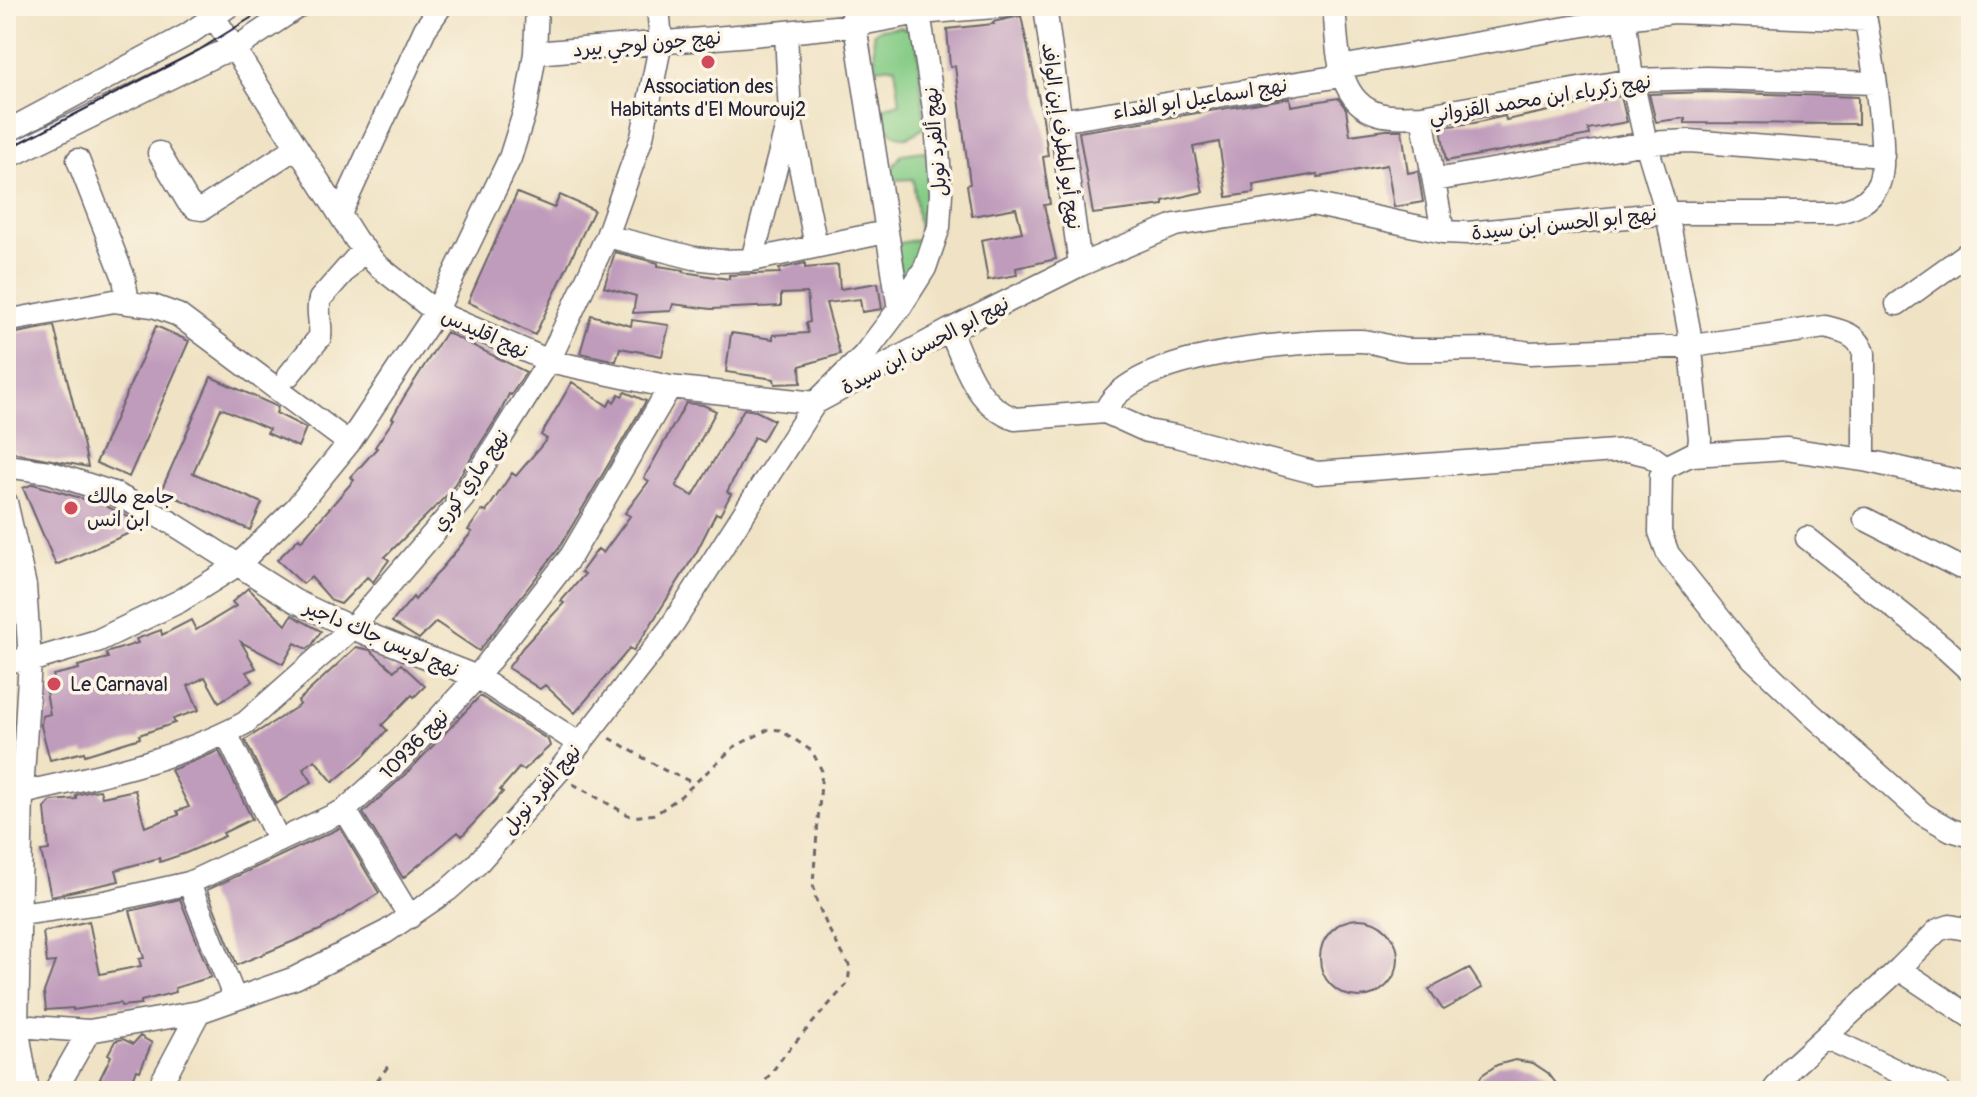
<svg xmlns="http://www.w3.org/2000/svg" width="1977" height="1097" font-family="Pangolin,'Playpen Sans Arabic',sans-serif">
<rect width="100%" height="100%" fill="#fcf5e5"/>
<filter id="ink" filterUnits="userSpaceOnUse"><feTurbulence type="fractalNoise" baseFrequency=".0125" numOctaves="2"/><feDisplacementMap in="SourceGraphic" scale="16" xChannelSelector="R" yChannelSelector="G"/><feConvolveMatrix kernelMatrix="1 2 1 2 8 2 1 2 1" color-interpolation-filters="sRGB"/></filter>
<filter id="wash" filterUnits="userSpaceOnUse"><feTurbulence type="fractalNoise" baseFrequency=".006" numOctaves="4" result="noise"/><feDisplacementMap in="SourceGraphic" scale="32" xChannelSelector="R" yChannelSelector="G"/><feGaussianBlur stdDeviation="1.8" result="paint"/><feColorMatrix in="noise" values="0 0 0 0 0 0 0 0 0 0 0 0 0 0 0 0 0 1.4 0 .05"/><feComposite in="paint" operator="in"/></filter>
<g filter="url(#wash)">
<rect width="100%" height="100%" fill="#f0e3c5"/>
<!-- green -->
<path fill="#86cc87" stroke="#547761" stroke-width="2" d="M901,27L911,31L917,40L925,126C901,148 886,135 882,108L900,103L895,66L876,68L873,34L879,29Z
M923,151L933,160L928,242L903,290L895,244L920,239L913,179L893,180L892,168L902,154Z
M22,725L10,902L13,1078H6V726Z"/>
<g id="blocks">
<!-- building -->
<path fill="#c09cbc" d="M1021,16L1043,118L1048,156L1043,157L1050,204L1044,205L1056,259L1016,268L1017,275L988,280L981,240L1022,232L1016,208L972,216L967,185L970,184L955,66L950,67L947,29L994,24L993,22Z
M1707,92L1858,97V124L1685,123V118L1656,122L1649,94Z
M1621,96L1627,122L1588,129L1589,135L1446,161L1441,127L1474,123L1505,116L1506,120Z
M1290,98L1291,106L1338,98L1346,109L1350,135L1386,130H1402L1408,173L1418,171L1423,202L1394,207L1387,165L1318,177L1317,174L1253,185L1254,193L1227,197L1219,142L1193,147L1203,192L1163,201V205L1093,214L1079,132Z
M517,193L554,208L560,195L594,210L535,335L468,302Z
M615,252L658,263V266L684,270L683,272L729,279V275L780,273L779,269L805,263V268L838,265L840,289L878,283L882,309L862,312L860,299L826,303L840,354L800,366L801,383L775,384L774,379L726,372L731,333L773,339V335L808,333L806,323L810,322L807,293L781,294V306L711,309L673,304L671,311L633,313L636,296L604,287Z
M591,315L631,326L632,320L669,325L662,356L620,348L616,361L580,353Z
M54,326L84,447L88,467L16,453L6,444V335Z
M156,326L189,341L129,477L96,463Z
M446,332L526,372L511,395L509,394L500,413L449,493L385,557L389,560L373,582L367,577L341,604L332,601L311,577L303,584L277,560L299,538L301,541L354,480L351,477L377,448L375,447L394,419L392,418L404,397Z
M211,377L278,407L276,413L306,428L298,447L267,433L269,429L221,408L193,473L262,503L250,530L161,491Z
M572,382L608,406L611,400L614,402L619,394L622,396L625,392L646,401L559,548L479,651L436,622L419,639L392,622L413,597L415,600L472,532L468,530L482,510L486,512L512,473L516,476L547,439L541,435Z
M686,403L703,405L716,411L676,486L693,496L744,409L756,411L774,420L762,441L754,437L727,492L731,494L720,515L716,513L696,553L648,629L633,651L630,648L575,713L545,685L540,689L508,668L523,647L564,603L561,601L585,574L581,572L598,549L603,553L630,516L625,513L649,481L644,478Z
M33,484L104,505L146,526L56,565L23,488Z
M248,588L286,625L292,615L321,631L312,645L307,649L295,643L283,664L241,642L256,668L246,672L253,681L219,702L205,677L188,686L199,710L173,719L175,723L139,735L140,738L85,755L84,752L50,760L41,726L42,716L50,714L46,692L57,691L53,675L79,669L78,666L108,658L106,653L138,643L136,639L161,630L162,635L191,620L196,630L236,606L232,602Z
M356,647L370,650L394,671L401,664L425,686L414,697L412,695L382,725L387,730L365,755L333,782L315,760L303,768L312,782L276,804L245,740L300,705L298,701Z
M480,696L548,740L550,746L524,770L519,768L500,790L503,792L462,836L458,832L403,878L363,813L410,770Z
M219,751L252,819L223,833L225,836L186,853L160,862L159,858L116,870L119,881L51,896L41,851L49,850L45,808L51,801L76,799V795L92,791L100,790L102,797L135,790L145,827L179,815L177,811L189,807L171,770Z
M340,828L379,893L320,930L237,965L207,890Z
M180,899L211,977L175,988L176,992L141,1001V1004L121,1006L120,1003L73,1010V1008L46,1010L44,992L55,962L47,963L43,932L89,921L100,974L141,966L139,959L144,958L130,911Z
M1320 958a39 39 0 1 1 78 0a39 39 0 1 1-78 0Z
M1469,968L1482,988L1443,1010L1429,989Z
M140,1036L152,1043L140,1071L137,1070L127,1091H94L111,1056L108,1054L115,1041L123,1039L133,1044Z
M1515,1060L1533,1063L1548,1073L1562,1091H1473L1482,1075L1497,1065Z"/>
</g>
</g>
<g filter="url(#ink)">
<use href="#blocks" fill-opacity="0" stroke="#6a666b" stroke-width="2"/>
<g fill="none" stroke-linecap="round" stroke-linejoin="round">
<!-- minor casing -->
<g stroke="#6a666b" stroke-width="25">
<path id="minor" d="M207,6L356,240L376,264L436,312L549,361L670,387L815,403L950,330L1080,265L1175,225L1312,204L1443,232L1468,233L1667,213H1834C1853,209 1870,203 1879,183C1890,155 1871,54 1866,20L1857,6
M852,6L899,309
M1045,6L1080,265
M1334,6C1338,43 1334,101 1379,114C1393,118 1408,116 1422,116L1632,80L1707,78L1875,83
M1623,6L1632,80L1646,143L1667,213L1689,330L1700,439L1698,451L1666,467L1661,475L1660,532L1668,554L1749,655L1810,713L1923,814L1951,830L1971,836
M786,32L790,116L816,246
M535,53L786,32L855,25L919,13L1007,6
M1340,67L1625,18L1673,12L1866,20
M1422,116L1443,232
M1059,121L1341,76
M6,132L187,35L229,6
M159,153L188,202L195,208L202,209L297,147
M6,158L218,54L233,50L299,6
M78,160L124,278L128,303
M1435,180L1646,143L1690,141L1883,156
M341,212L425,29L441,6
M607,236L694,258L720,261L752,260L886,232
M752,260L788,121
M1897,304L1971,251
M6,321L114,301L153,306L178,315L349,443
M950,330C965,365 976,405 1015,419L1105,412L1147,431L1176,436L1317,473L1628,450L1649,455L1666,467
M289,375L320,337C322,324 316,312 320,299L364,249
M1105,412C1128,352 1304,340 1360,341C1376,341 1391,349 1408,350C1449,351 1490,346 1530,353L1692,346L1825,327C1842,331 1859,335 1864,353V460
M1693,455L1786,449L1864,460L1971,484
M6,466L49,472L113,493L172,523L295,601L352,628L477,677L580,744
M6,502L25,586L30,661L22,793L17,1026L28,1091
M1865,519L1959,567L1971,570
M1807,538L1947,650L1971,672
M6,660L30,661L97,641L180,601L239,564L296,508L349,443L436,312L510,158L526,107L535,53L537,6
M226,733L279,841
M22,793C98,776 176,760 245,723L352,628L444,521L463,498L549,361L607,236L642,137L661,41L658,6
M345,810L410,917
M189,883L235,999
M20,914L105,902L189,883L345,810L400,760L477,677L571,556L670,387
M1899,969L1971,1017
M17,1026L89,1031L199,1012L295,978L386,932L448,890L476,865L558,772L670,628L815,403L864,355L899,309L925,268L939,227L941,193L936,122L918,6
M1825,1037L1939,1091
M55,1091L89,1031
M157,1091L199,1012
M1773,1091L1792,1067L1899,969L1938,930L1950,926L1971,930"/>
</g>
<!-- path -->
<path stroke="#6a666b" stroke-width="3" stroke-dasharray="6 6" stroke-linecap="butt" d="M1968,235L1971,216
M610,738L664,770L694,783
M573,784L632,817L656,814L681,796L734,747L769,729L780,730L812,751L822,771L813,883L816,900L828,928L850,967L848,983L785,1054L758,1091
M370,1091L391,1062"/>
<!-- minor -->
<use href="#minor" stroke="#fff" stroke-width="22"/>
<!-- tram -->
<path stroke="#22223b" stroke-width="2" d="M6,150L199,50L270,6"/>
</g>
</g>
<!-- markers -->
<g fill="#d1495b" stroke="#fcf5e5" stroke-width="3">
<circle cx="708" cy="62" r="8"/>
<circle cx="71" cy="508" r="8"/>
<circle cx="54" cy="684" r="8"/>
</g>
<g text-anchor="middle" stroke-width="7" stroke-linejoin="round" paint-order="stroke">
<!-- street labels -->
<g font-size="20" fill="#22223b" stroke="#fcf5e5">
<text transform="translate(647 43) rotate(-5)" y="7">نهج جون لوجي بيرد</text>
<text transform="translate(1200 98) rotate(-9)" y="7">نهج اسماعيل ابو الفداء</text>
<text transform="translate(1540 98) rotate(-9)" y="7">نهج زكرياء ابن محمد القزواني</text>
<text transform="translate(1062 136) rotate(82)" y="7">نهج أبو المطرف إبن الوافد</text>
<text transform="translate(935 142) rotate(-95)" y="7">نهج ألفرد نوبل</text>
<text transform="translate(1564 223) rotate(-6)" y="7">نهج ابو الحسن ابن سيدة</text>
<text transform="translate(485 333) rotate(24)" y="7">نهج اقليدس</text>
<text transform="translate(925 345) rotate(-28)" y="7">نهج ابو الحسن ابن سيدة</text>
<text transform="translate(470 480) rotate(-55)" y="7">نهج ماري كوري</text>
<text transform="translate(382 638) rotate(23)" y="7">نهج لويس جاك داجير</text>
<text transform="translate(414 744) rotate(-46)" y="7">نهج 10936</text>
<text transform="translate(541 789) rotate(-50)" y="7">نهج ألفرد نوبل</text>
</g>
<!-- poi labels -->
<g font-size="20" fill="#22223b" stroke="#fcf5e5" text-anchor="start">
<text x="708" y="93" text-anchor="middle">Association des<tspan x="708" dy="23">Habitants d'El Mourouj2</tspan></text>
<text x="87" y="503">جامع مالك<tspan x="87" dy="23">ابن انس</tspan></text>
<text x="70" y="691">Le Carnaval</text>
</g>
</g>
<!-- margin -->
<rect width="1977" height="1097" fill="none" stroke="#fcf5e5" stroke-width="32"/>
</svg>
